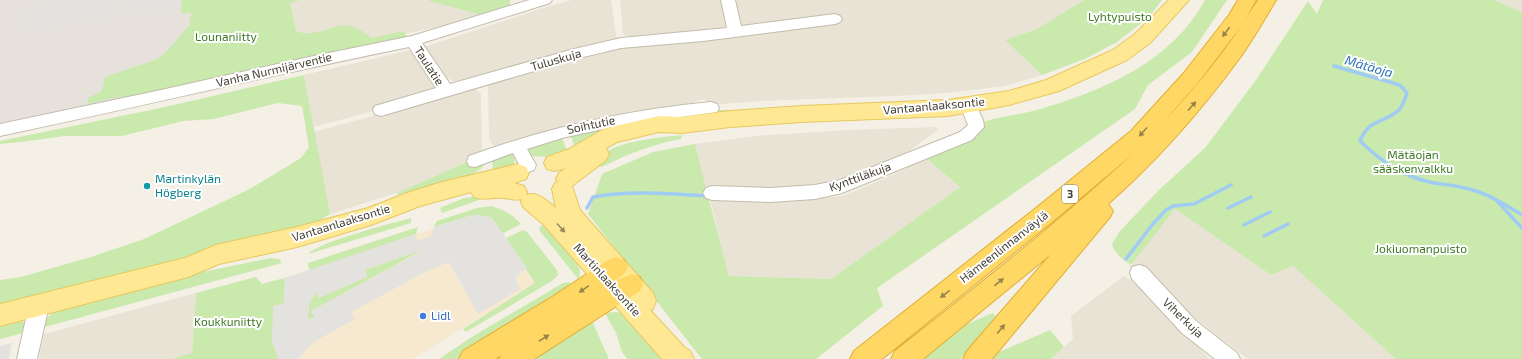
<svg xmlns="http://www.w3.org/2000/svg" width="1522" height="359" font-family="'Exo 2',sans-serif">
<rect width="100%" height="100%" fill="#f4f0e6"/>
<!-- residential -->
<path fill="#e8e3d4" d="M301,0H426L481,15L460,23L301,54L290,3Z
M572,0H611L617,40L461,81H453L446,77L424,47L543,8Z
M620,0H722L728,25L717,31L630,38L623,34Z
M733,0H1084L1035,30L1005,40L1042,75L1005,86L955,92L918,95L762,101L706,105L705,99L697,101L695,105L496,149L489,139L488,85L538,70L631,46L687,43L803,27L742,26L739,23Z
M1494,0H1522V12Z
M411,50L435,79V87L427,92L377,110L314,127L304,75Z
M474,88L481,94L482,155L399,192L330,214L314,132Z
M937,127L938,130L909,151L847,180L792,189L704,186L695,144L756,136L848,130Z
M926,158L960,187L831,279L729,276L710,199L762,202L843,196L897,173Z
M1175,209L1271,275L1293,266L1396,359H1248L1130,268L1148,240Z
M1124,276L1147,290L1209,359H1051L1073,339L1071,316Z
M196,293L192,353L171,359H39L44,334Z"/>
<!-- commercial -->
<path fill="#f6e9d0" d="M473,215L502,234L536,283L413,359H263L262,284L309,271Z"/>
<!-- industrial -->
<path fill="#e6e2db" d="M0,0H192L185,76L110,101L0,123Z"/>
<!-- green -->
<path fill="#cae9ad" d="M182,0H301L290,3L296,31C316,40 335,20 353,27C360,29 366,34 372,38L403,31L408,37L188,86L110,101L125,95L88,104V98L102,91L105,77L155,60C170,52 177,37 189,26L191,12L181,14Z
M426,0H510V5L481,15Z
M1084,0H1162L1149,17L1117,42L1085,59L1042,75L1005,40L1035,30Z
M1205,0H1227L1192,52L1148,85L1135,109L877,288L883,306L816,359H702L588,214L602,174L653,152L695,144C705,188 718,231 729,276L831,279L960,187L926,158C939,149 952,141 965,133C971,129 977,124 983,122C1000,116 1019,115 1037,110C1102,91 1171,63 1205,0Z
M1323,0H1494L1522,12V359H1396L1293,266L1271,275L1175,209L1131,265L1120,257L1114,250L1112,244L1120,231L1161,188L1205,148L1256,80L1308,1L1317,14Z
M304,75L330,214L318,221L189,257L0,305V280L21,277L91,257L144,239L248,190L301,158L309,147L302,106L278,103L214,119L183,121L122,136H65L21,142L0,144V141L165,107Z
M717,110H747L575,147L570,134L571,133Z
M682,135L681,139C653,144 628,154 602,167L597,166C599,163 601,158 603,155C616,141 663,137 682,135Z
M562,137L567,152L556,157L530,156L525,146Z
M512,153L515,160L513,168L493,173L492,159Z
M469,161L482,162L484,165C478,179 414,190 398,195L397,193Z
M480,196L484,198L482,199L442,213L440,208L464,198Z
M491,206C504,210 511,213 521,224L502,234L491,217L473,215L434,227L437,221L477,208Z
M411,218V223L308,254C321,241 390,224 411,218Z
M545,224L547,229L577,264L580,270L579,280L539,230L540,227Z
M418,227L416,234L309,271L308,263Z
M523,230L527,232L557,270L558,275L552,281L466,332L463,329L535,283L506,238Z
M419,251V252L311,311L315,318L308,319L309,305L317,291L318,298L367,277L365,270Z
M271,258L279,259L282,263L41,328L47,318L55,311L163,280Z
M256,277L262,284L285,278L284,303L272,340L278,359H171L192,353L196,293Z
M569,282L572,288L462,359H439L470,338L563,283Z
M616,312L624,313L665,359H627L622,352L616,333L605,313Z
M993,313L997,319L960,359H923L967,324Z
M18,320L26,323L27,332L0,339V322Z
M592,321L609,359H528Z
M1050,330L1064,347L1051,359H983Z"/>
<!-- parking -->
<path fill="#e4e2de" fill-rule="evenodd" d="M41,0H115L111,17L91,19L22,35L31,6L39,4Z
M124,0H181L180,10L159,15L158,8L121,13Z
M473,215L491,217L527,268L515,278L520,289L478,314L449,262L427,271L351,312L355,319L314,342L298,359H278L272,340L273,306L284,303L285,278L416,234L417,241L431,236L434,227ZM419,251V253L311,311L315,318L308,319L309,305L316,291L318,298L367,277L365,270Z
M12,343L9,359H0V346Z"/>
<g fill="none" stroke-linecap="round" stroke-linejoin="round">
<!-- stream -->
<path stroke="#a0cbf3" stroke-width="3.5" d="M1334,66L1400,85L1407,93C1405,99 1403,106 1399,110C1384,124 1369,118 1360,141C1382,162 1403,177 1434,183C1448,185 1462,186 1476,191C1492,196 1507,206 1522,215
M1497,201L1522,228
M587,208L593,197C631,190 670,194 708,196
M1228,208L1251,197
M1244,225L1270,212
M1264,236L1288,224
M1126,259L1152,225L1166,210L1173,206L1194,204L1231,185"/>
<!-- minor casing -->
<g stroke="#c2bcab" stroke-width="2">
<path id="minor" d="M529,0H552L550,3L422,43L450,84L574,49L621,38L727,28L721,0H735L741,26L835,14L840,16L842,19L840,22L835,24L703,41L621,48L575,59L381,116L375,114L373,110L375,106L436,88L409,47C272,75 137,107 0,136V124L161,90L309,57L412,36Z
M968,99L974,101L983,120L984,127L972,140L842,193L815,199L770,202L712,200L706,198L703,193L706,188L712,186L770,188L815,185L840,180L960,132L968,125L960,105L962,101Z
M711,102L717,104L719,108L717,112L621,125L562,138L527,149L536,165L534,170L528,172L522,170L513,153L475,167L469,166L467,161L469,156C548,127 627,110 711,102Z
M1139,265L1146,267L1196,321L1237,353L1240,359H1215L1182,333L1132,279L1130,273L1132,267Z
M39,297L46,299L49,305L37,359H17L29,305L32,299Z"/>
</g>
<!-- major casing -->
<g stroke="#e7c860" stroke-width="2">
<path id="major" d="M1169,0H1189L1150,43L1127,60L1059,91L1009,105L948,116L802,122L730,127L682,133L659,132L617,142L606,148L609,154L606,160L572,186L580,210L653,293L656,301L653,309L650,310L684,347L690,351L694,359H662L543,224L524,208L521,202L522,199C515,201 511,198 503,198C493,197 485,201 474,197L471,192L420,206L371,225L297,247L219,264L188,277L0,326V304L185,258L216,245L297,227L368,208L407,193L442,182L518,164L526,167L529,173L526,179L514,183L524,186L527,192L526,195C538,191 547,201 556,208L552,189L555,183L558,182L556,179L559,173L566,168L555,171L547,169L544,163L547,157L569,149L604,129L611,127L659,116L682,117L730,111L802,106L948,100L1009,91L1046,80L1113,50L1136,33Z"/>
</g>
<!-- highway casing -->
<g stroke="#e2ae31" stroke-width="2">
<path id="highway" d="M1238,0H1256L1245,20L1258,0H1276C1264,20 1252,41 1239,59C1200,112 1157,161 1108,204L1113,211L1110,217L992,359H963L967,351L1051,254L923,359H891L895,351C976,287 1058,223 1134,153L1052,222L882,359H850L854,351L1036,208L1131,131L1183,74L1229,15ZM1242,25C1219,59 1193,91 1164,121L1197,84Z
M616,257L624,260L628,267L624,274L610,284L631,274L640,277L643,284L640,291L534,359H499L501,355L495,359H459L463,351L552,297L608,260Z"/>
</g>
<!-- minor -->
<use href="#minor" fill="#fff" fill-rule="evenodd"/>
<!-- major -->
<use href="#major" fill="#ffe893" fill-rule="evenodd"/>
<!-- highway -->
<use href="#highway" fill="#ffd765" fill-rule="evenodd"/>
</g>
<!-- one-way arrows -->
<defs><path id="oneway-solid" d="M-6-.8H1V-3.2L6.5 0L1 3.2V.8H-6Z"/></defs>
<g fill="#99844b">
<use href="#oneway-solid" transform="translate(1226 32) rotate(127)"/>
<use href="#oneway-solid" transform="translate(1192 106) rotate(-48)"/>
<use href="#oneway-solid" transform="translate(1143 132) rotate(132)"/>
<use href="#oneway-solid" transform="translate(999 282) rotate(-39)"/>
<use href="#oneway-solid" transform="translate(584 289) rotate(146)"/>
<use href="#oneway-solid" transform="translate(945 294) rotate(142)"/>
<use href="#oneway-solid" transform="translate(1001 329) rotate(-50)"/>
<use href="#oneway-solid" transform="translate(544 338) rotate(-32)"/>
</g>
<use fill="#998c5f" href="#oneway-solid" transform="translate(561 228) rotate(48)"/>
<!-- markers -->
<circle fill="#0f9aa8" stroke="#fff" stroke-width="1.5" cx="147" cy="186" r="4"/>
<circle fill="#3f7fe0" stroke="#fff" stroke-width="1.5" cx="423" cy="316" r="4"/>
<g text-anchor="middle" stroke-width="4" stroke-linejoin="round" paint-order="stroke">
<!-- shield labels -->
<rect fill="#fff" stroke="#7e7a72" stroke-width="1" x="1062" y="185" width="16" height="18" rx="3"/>
<g font-size="11" font-weight="bold" fill="#464135">
<text x="1070" y="198">3</text>
</g>
<!-- park labels -->
<g font-size="12" fill="#407a26" stroke="#fff">
<text x="1120" y="21">Lyhtypuisto</text>
<text x="226" y="41">Lounaniitty</text>
<text x="1413" y="159">Mätäojan<tspan x="1413" dy="14">sääskenvalkku</tspan></text>
<text x="1421" y="253">Jokiuomanpuisto</text>
<text x="228" y="326">Koukkuniitty</text>
</g>
<!-- street labels -->
<g font-size="12" fill="#464135" stroke="#fff">
<text transform="translate(556 60) rotate(-16)" y="4">Tuluskuja</text>
<text transform="translate(429 66) rotate(57)" y="4">Taulatie</text>
<text transform="translate(274 70) rotate(-13)" y="4">Vanha Nurmijärventie</text>
<text transform="translate(934 106) rotate(-5)" y="4">Vantaanlaaksontie</text>
<text transform="translate(591 125) rotate(-12)" y="4">Soihtutie</text>
<text transform="translate(860 177) rotate(-20)" y="4">Kynttiläkuja</text>
<text transform="translate(341 223) rotate(-17)" y="4">Vantaanlaaksontie</text>
<text transform="translate(1004 247) rotate(-38)" y="4">Hämeenlinnanväylä</text>
<text transform="translate(607 280) rotate(48)" y="4">Martinlaaksontie</text>
<text transform="translate(1183 318) rotate(44)" y="4">Viherkuja</text>
</g>
<!-- culture labels -->
<g font-size="12" fill="#0d838f" stroke="#fff" text-anchor="start">
<text x="155" y="183">Martinkylän<tspan x="155" dy="14">Högberg</tspan></text>
</g>
<!-- shop labels -->
<g font-size="12" fill="#366cbe" stroke="#fff" text-anchor="start">
<text x="431" y="320">Lidl</text>
</g>
<!-- water labels -->
<g font-size="13" font-style="italic" fill="#2a71b6" stroke="#fff">
<text transform="translate(1369 66) rotate(16)" y="5">Mätäoja</text>
</g>
</g>
</svg>
